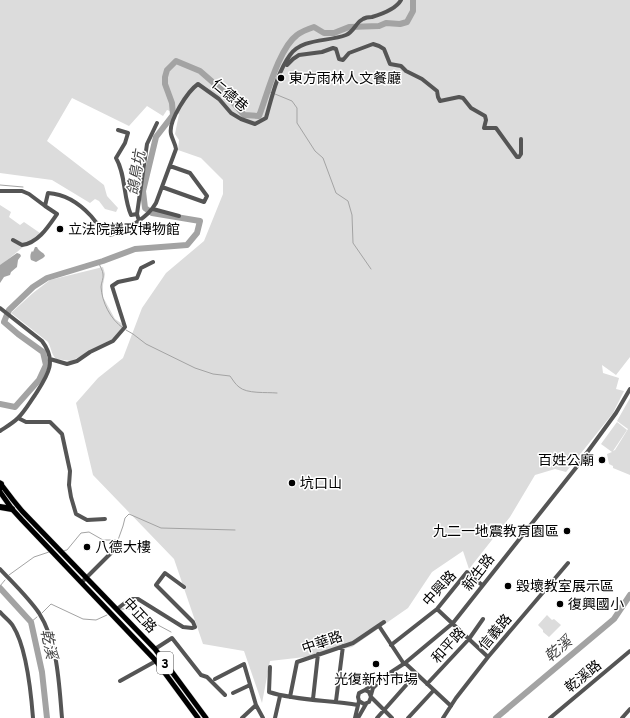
<svg xmlns="http://www.w3.org/2000/svg" width="630" height="718" font-family="Overpass,'Noto Sans TC',sans-serif">
<rect width="100%" height="100%" fill="#fff"/>
<!-- green -->
<path fill="#dcdcdc" d="M0,0H630V357L616,375L602,365L603,373L619,378L616,389L624,391L613,413L566,472L555,469L535,475L510,517L469,569L463,551L432,572L408,608L352,647L305,657L270,661L262,703L244,651L203,644L174,559L93,475L76,403L98,378L123,358L142,308L166,273L204,241L223,194V180L201,158L178,150L179,140L175,134L179,114L167,110L163,116L147,106L129,126L72,98L47,141L104,185L107,196L118,208L116,212L105,209L99,201L95,199L90,203L52,180L0,173Z
M0,205L11,212L9,217L20,225L24,222L40,233L0,266Z
M103,267L105,274L103,285V297L115,319L124,325L113,339L77,358L71,361L56,359C51,354 51,347 48,342L11,313L33,293L50,280Z
M630,398V475L613,468V466L609,464L607,454L612,452L601,444L617,422L627,430L613,451L615,450L628,429L617,421Z
M547,615L552,620L554,619L561,625L549,637L543,632V630L538,625Z"/>
<!-- water -->
<path fill="#a3a3a3" d="M35,247H37C39,252 44,252 45,256L43,258L36,262L31,260C30,258 30,254 32,251L33,252Z
M17,253L20,254L21,256L18,260L17,267L11,272L10,275L4,277L0,283V265Z"/>
<g fill="none" stroke-linecap="round" stroke-linejoin="round">
<!-- stream -->
<path stroke="#a3a3a3" stroke-width="1" d="M268,91L272,93
M275,94L292,101L297,108V123L315,151L323,158L336,193L348,201L352,215L353,243L371,269
M0,185L23,187
M98,262C100,266 103,271 103,274C104,278 101,283 101,287C102,302 110,319 123,328
M126,330L133,334L146,344L195,368L213,374L230,376C233,380 235,384 239,387C247,394 266,392 277,393
M62,551L67,550L81,533L89,532L103,540H118L123,526L125,518L129,514L161,528L235,530
M9,575L34,557L49,552
M0,586L5,580
M121,609H133L136,610L143,617L171,632
M42,613L51,604L83,619L96,620L107,615
M31,622L37,617"/>
<!-- river -->
<path stroke="#a3a3a3" stroke-width="6" d="M0,404L15,407L39,380L46,365L43,352L18,334L4,322L9,310L33,287L47,278L103,261L135,249L187,245L197,233L200,221L152,213L145,208L143,191L156,137L173,115L172,103L165,84V77L167,70L176,61L200,71L224,92L244,115L259,116C267,95 279,48 297,35C302,31 308,29 314,27L324,33H334L349,27L379,26L386,23L400,24L407,22L413,11V0
M0,588L31,622L42,672L47,718
M496,718L614,619L630,595"/>
<!-- major casing -->
<g stroke="#dbdbdb" stroke-width="6">
<path id="major" d="M0,483L13,500L22,511L155,649L206,718
M0,492L12,509L22,520L156,661L198,718"/>
</g>
<!-- highway casing -->
<g stroke="#dbdbdb" stroke-width="7">
<path id="highway" d="M0,488L1,484
M0,507L12,509"/>
</g>
<!-- minor -->
<path stroke="#555" stroke-width="4" d="M287,65L293,59L299,55L322,52L333,48L336,49L339,59L343,60L349,53L373,44L379,46L384,49L390,64L401,66L406,71L422,79L437,91L438,97L440,101L459,97L463,98L471,108L485,116L486,120L484,128H496L517,157H519L521,154V139
M118,130L128,133L125,143L116,158C126,175 123,197 131,215L137,214L139,221
M162,187L204,202L207,196L190,173L170,166
M0,191H22L29,194L45,206
M153,209L179,216
M137,214L147,144L157,123
M13,240L22,245C38,243 48,227 57,214L45,206L48,193C65,194 80,204 91,216C97,223 102,232 111,235C128,228 147,219 156,203L176,149C175,143 172,139 171,134C168,121 188,91 198,84L219,99L231,113L241,119L255,124L266,118C272,97 277,73 290,55C302,38 328,42 346,35C354,32 356,22 363,19C366,17 370,17 372,17C382,14 396,9 401,0
M0,308L42,341C58,362 47,376 35,395C30,402 25,411 18,418C13,423 6,427 0,431
M50,359L67,364L77,361L90,352L113,341L125,327L112,286L118,282L137,278L141,268L153,262
M18,418L26,422H50L62,434L70,471L69,485L71,497L76,514L87,520L105,519
M0,569C13,583 28,597 39,613C58,643 59,684 62,718
M82,582L111,553
M117,609L130,599H138L183,627L192,628L195,627L193,622L156,585L165,573L184,587
M437,609L488,657
M0,612C4,617 10,621 13,626C27,648 31,692 33,718
M379,626L404,664
M391,645L437,609L467,572L482,585
M155,649L172,638L201,675L207,677L225,695
M405,663L451,706
M270,667L269,692C297,701 329,700 358,705
M215,679L244,664L256,705L263,718
M120,681L156,661
M427,684L469,639L483,619
M365,690L373,684L405,663L453,623L575,469L616,413L630,389
M233,693L250,685
M371,695L373,688L379,682
M290,697L297,662L353,643L384,622
M371,697L392,718
M313,699L318,654
M336,701L343,646
M242,718L256,705
M275,718L280,696
M355,718L359,701L358,697L359,693L365,690L369,692L371,697L369,702L364,704L359,701
M358,718L366,704
M377,718L416,674
M408,718L434,690
M443,718L456,698L488,657L568,563
M550,718L630,651
M622,718L630,709"/>
<!-- major -->
<use href="#major" stroke="#000" stroke-width="5"/>
<!-- highway -->
<use href="#highway" stroke="#000" stroke-width="6"/>
</g>
<!-- markers -->
<g fill="#000" stroke="#fff" stroke-width="1.5">
<circle cx="281" cy="78" r="4"/>
<circle cx="60" cy="229" r="4"/>
<circle cx="602" cy="460" r="4"/>
<circle cx="292" cy="483" r="4"/>
<circle cx="567" cy="531" r="4"/>
<circle cx="87" cy="547" r="4"/>
<circle cx="508" cy="586" r="4"/>
<circle cx="560" cy="604" r="4"/>
<circle cx="376" cy="664" r="4"/>
</g>
<g text-anchor="middle" stroke-width="3" stroke-linejoin="round" paint-order="stroke">
<!-- shield labels -->
<rect fill="#fff" stroke="#4c4c4c" stroke-width="1" x="157" y="652" width="16" height="22" rx="3"/>
<g font-size="13" font-weight="bold" fill="#000">
<text x="165" y="668">3</text>
</g>
<!-- poi labels -->
<g font-size="14" fill="#000" stroke="#fff" text-anchor="start">
<text x="289" y="83">東方雨林人文餐廳</text>
<text x="68" y="234">立法院議政博物館</text>
<text x="594" y="465" text-anchor="end">百姓公廟</text>
<text x="300" y="488">坑口山</text>
<text x="559" y="536" text-anchor="end">九二一地震教育園區</text>
<text x="95" y="552">八德大樓</text>
<text x="516" y="591">毀壞教室展示區</text>
<text x="568" y="609">復興國小</text>
<text x="376" y="684" text-anchor="middle">光復新村市場</text>
</g>
<!-- street labels -->
<g font-size="14" fill="#000" stroke="#fff">
<text transform="translate(230 95) rotate(40)" y="5">仁德巷</text>
<text transform="translate(478 572) rotate(-52)" y="5">新生路</text>
<text transform="translate(439 588) rotate(-48)" y="5">中興路</text>
<text transform="translate(140 615) rotate(47)" y="5">中正路</text>
<text transform="translate(495 632) rotate(-50)" y="5">信義路</text>
<text transform="translate(322 642) rotate(-19)" y="5">中華路</text>
<text transform="translate(448 645) rotate(-48)" y="5">和平路</text>
<text transform="translate(583 676) rotate(-39)" y="5">乾溪路</text>
</g>
<!-- water labels -->
<g font-size="15" font-style="italic" fill="#444" stroke="#fff">
<text transform="translate(136 173) rotate(-80)" y="5">鴿鳥坑</text>
<text transform="translate(49 644) rotate(78)" y="5">乾溪</text>
<text transform="translate(558 649) rotate(-40)" y="5">乾溪</text>
</g>
</g>
</svg>
